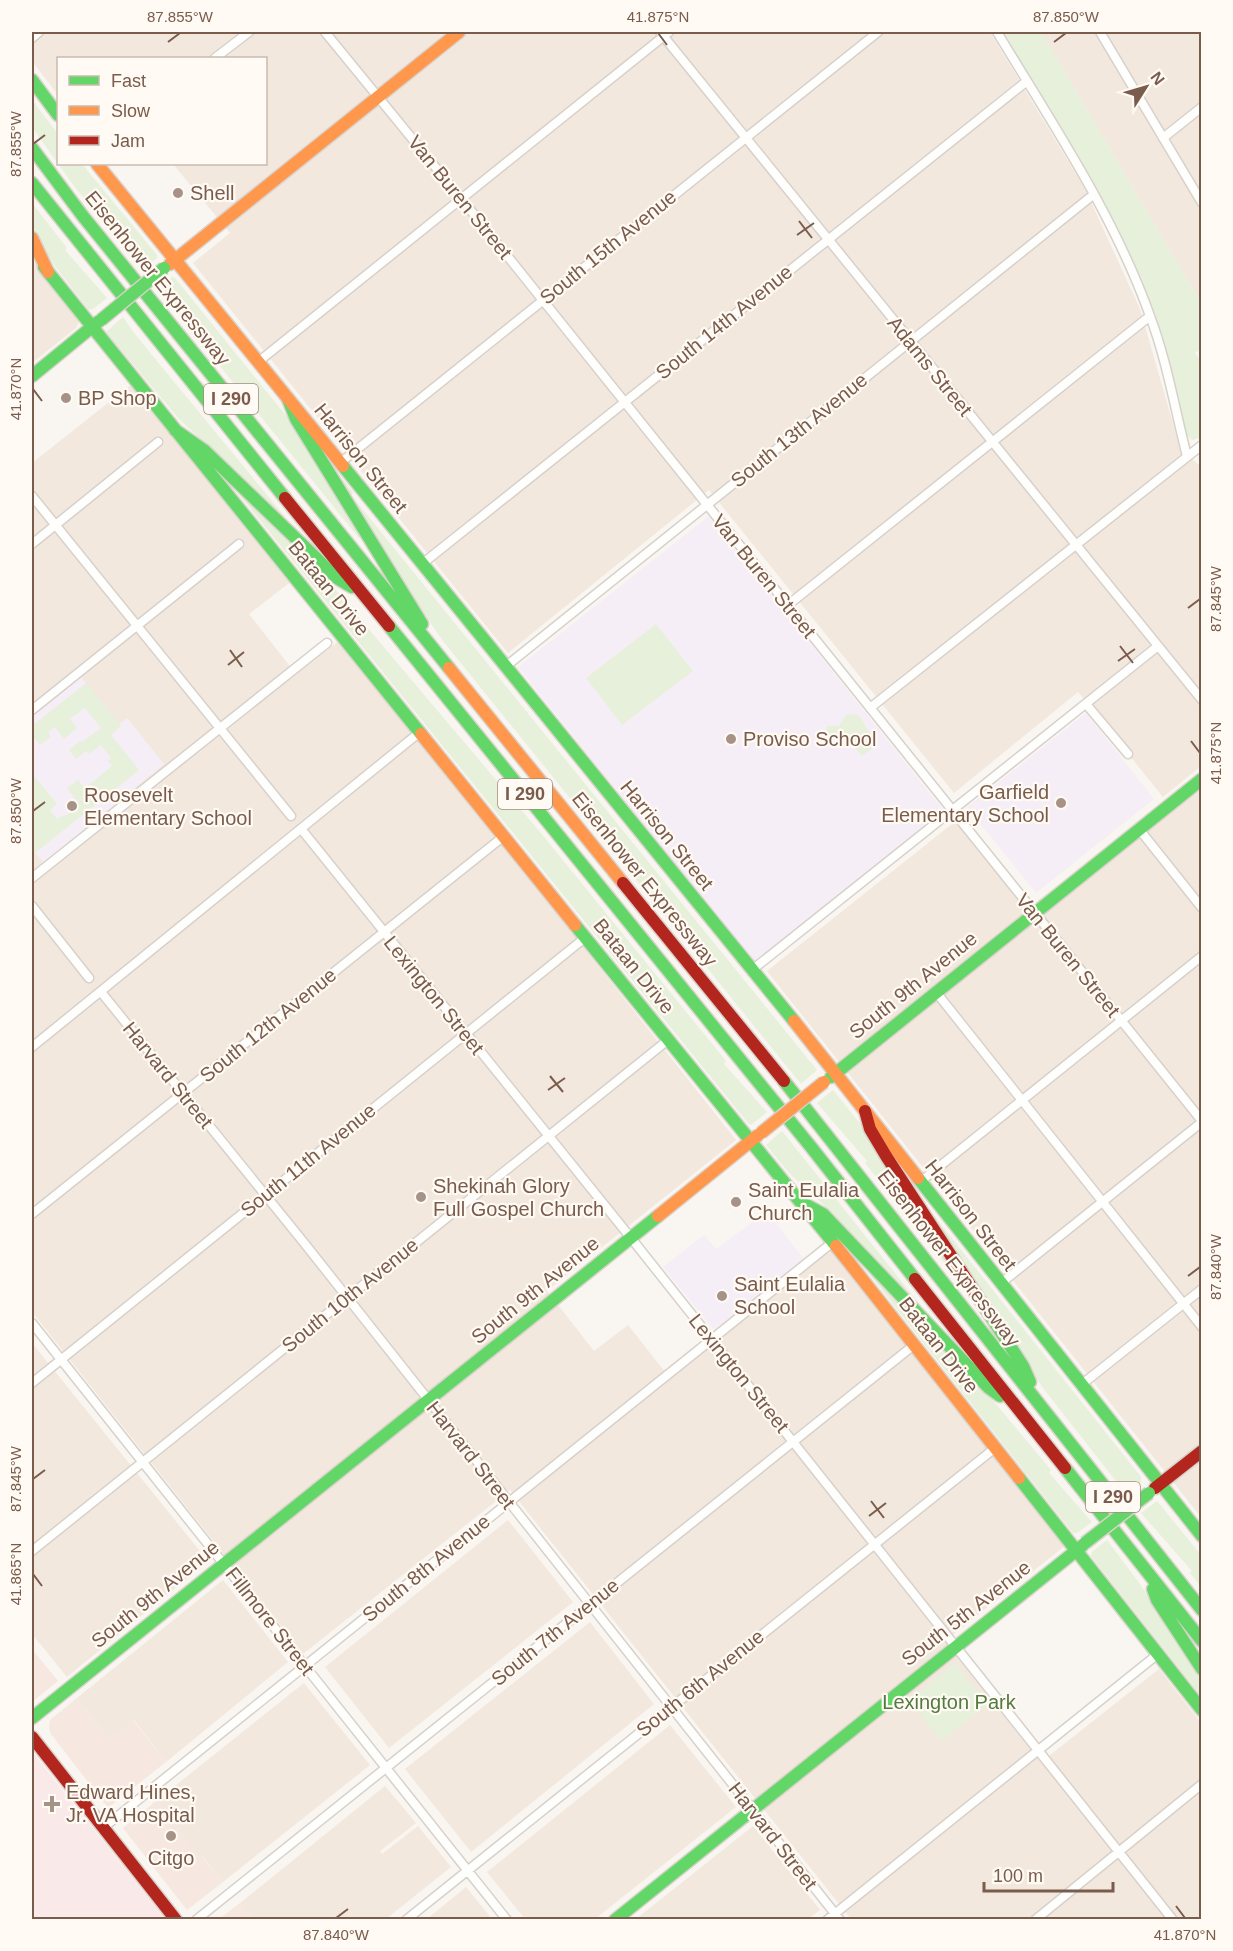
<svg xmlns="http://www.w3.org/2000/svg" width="1233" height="1951" font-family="Arial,sans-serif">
<rect width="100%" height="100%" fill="#f9f5f0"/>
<!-- residential -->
<path fill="#f2e8de" d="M32,32H990L1085,189L1140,309L1180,448L1201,467V766L1163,797L1078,692L954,793L709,490L508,653L193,263L230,233L173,164H266V58H58V95L32,61Z
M1041,32H1201V303Z
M32,259L78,317L79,321L76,328L32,363Z
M132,384L293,580L249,614L296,674L340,640L736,1140L547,1291L594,1351L628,1325L669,1377L827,1253L832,1252L835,1253L1066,1545L950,1637L1045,1759L1159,1669L1201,1723V1919H851L510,1490L303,1654L32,1312V463Z
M1201,784V1517L767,971L957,820L1035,917Z
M32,1343L208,1561L67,1677L32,1634Z
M508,1520L573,1602L389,1748L325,1667Z
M223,1580L288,1662L166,1762L134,1720L109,1739L77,1698Z
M590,1622L654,1704L471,1852L405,1769Z
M304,1683L370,1765L223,1882L203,1857L200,1859L156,1801Z
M670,1725L736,1807L595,1919H525L487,1872Z
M385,1786L416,1823L380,1851L382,1854L418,1826L451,1867L386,1919H253L240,1903Z
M753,1826L820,1910L808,1919H636Z
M466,1887L492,1919H427Z"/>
<!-- commercial -->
<path fill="#f6e8e1" d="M32,1649L58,1681L32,1702Z
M77,1698L109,1739L133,1720L166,1762L108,1808L51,1734L49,1728L50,1720Z
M156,1801L200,1858L202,1857L223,1882L187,1910L123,1828Z
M240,1903L253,1919H219Z"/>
<!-- education -->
<path fill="#f6eef6" d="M709,516L944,811L755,963L518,667Z
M81,677L119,724L127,718L164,764L44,863L32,849V717Z
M1086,713L1154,799L1036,893L967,807Z
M765,1213H768L804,1259L718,1327L713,1329L663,1267L704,1235L716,1249Z"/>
<!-- medical -->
<path fill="#fae9e9" d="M32,1752L115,1856L165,1919H32Z"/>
<!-- green -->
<path fill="#e7f0db" d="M1002,32H1041L1201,303V349L1195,353L1202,362V437L1192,440L1187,435C1172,377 1159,320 1134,265C1097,184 1047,108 1002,32Z
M32,100L58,134V164H82L157,255V258L142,270L74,186L32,127Z
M32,203L67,248L65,250L107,298L93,309L89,310L57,269L32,229Z
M172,277L175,278L292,423L363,535L359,538L206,349L208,347L157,289Z
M123,317L134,333L290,523L179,419L106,332Z
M204,454L296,543L540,832L726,1061L724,1064L767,1112L751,1125L748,1123L224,476L221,478Z
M323,455L353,492L351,495L817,1070L801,1084L443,641L411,595Z
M656,624L693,671L622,725L586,678Z
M86,683L121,726L111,735L139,770L35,853L32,849V778L35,777L57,804L50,810L57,819L64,815L65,816L78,807L76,804L78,803L67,788L78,780L85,788L112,766L108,761L111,758L101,745L89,754L86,751L76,759L69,750L80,741L82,742L101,728L85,708L70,719L77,728L64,739L55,727L48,732L51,737L40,745L32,736V726Z
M856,714C864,720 865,728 872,735L870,741L874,747L862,756C850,741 845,738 826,740L827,726H839L846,715Z
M833,1090L862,1126L960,1283L865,1163L867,1161L817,1103Z
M782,1131L933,1321L828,1209L789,1173L766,1145Z
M893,1161L918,1191L916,1193L1141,1477V1483L1126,1494L1043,1388Z
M837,1233L996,1404L1051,1470L1049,1473L1092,1522L1077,1533H1073Z
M1157,1501L1201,1555V1587L1190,1573L1192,1571L1141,1513Z
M1107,1540L1140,1584L1201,1678V1696L1091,1556L1092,1552Z
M955,1663L988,1705L941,1741L909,1700Z"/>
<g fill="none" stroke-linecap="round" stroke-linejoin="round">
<!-- street casing -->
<g stroke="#d7d1cb" stroke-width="11">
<path id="street" d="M325,32L468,207L1202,1121
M660,32L1202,700
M997,32C1052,123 1114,215 1150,316C1167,361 1175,410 1187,456
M1100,32L1202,203
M32,38L39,32
M215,58L249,32
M1163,138L1202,107
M258,362L669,32
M340,463L878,32
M32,496L291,816
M32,544L158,442
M422,564L1027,81
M788,605L1150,316
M505,667L1093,195
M1086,704L1128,754
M870,708L1202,445
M32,710L239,544
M1139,829L1202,908
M302,830L631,1238L1173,1920
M32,878L327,643
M32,906L89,978
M752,970L1158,646
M101,992L305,1244L840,1920
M936,992L1202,1327
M32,1047L420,732
M920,1182L1202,956
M32,1214L504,836
M1000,1284L1202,1122
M32,1323L507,1920
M32,1383L586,937
M1081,1385L1202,1289
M32,1551L668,1040
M103,1828L833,1242
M196,1920L914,1345
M406,1920L995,1448
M827,1920L1158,1654
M1035,1920L1202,1784"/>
</g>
<!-- fast casing -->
<g stroke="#d9d2cb" stroke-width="15">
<path id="fast" d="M32,80L58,115
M32,148L82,215L449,668
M32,183L285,498
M44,267L421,734
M32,376L98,322
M288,399L296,419L422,624
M175,430L205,451L337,578L352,587
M343,466L794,1021
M389,626L811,1147L915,1279
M575,925L836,1246
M831,1077L1202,779
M784,1081L1202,1610
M918,1178L1202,1536
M801,1202L823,1214L989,1388L1000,1396
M976,1294L1023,1366L1030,1382
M1065,1468L1202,1641
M1019,1478L1202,1710
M1153,1589L1157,1600L1202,1669
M32,1718L658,1216
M615,1920L1082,1546"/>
</g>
<!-- slow casing -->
<g stroke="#d9d2cb" stroke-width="15">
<path id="slow" d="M97,164L343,466
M32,238L48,272
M170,264L459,32
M449,668L623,883
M421,734L575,925
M794,1021L918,1178
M658,1216L757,1136
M836,1246L1019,1478"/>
</g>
<!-- jam casing -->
<g stroke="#d9d2cb" stroke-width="15">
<path id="jam" d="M285,498L389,626
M623,883L784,1081
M865,1111L870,1129L886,1156L976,1294
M915,1279L1065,1468
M1155,1488L1202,1451
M32,1737L176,1920"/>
</g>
<!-- street -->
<use href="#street" stroke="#fefefd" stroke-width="8"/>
<!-- fast -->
<use href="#fast" stroke="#63d668" stroke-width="12"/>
<!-- slow -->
<use href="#slow" stroke="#ff974d" stroke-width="12"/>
<!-- jam -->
<use href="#jam" stroke="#b3261e" stroke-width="12"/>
<!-- fast-bridge casing -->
<g stroke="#d9d2cb" stroke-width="15" stroke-linecap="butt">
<path id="fast-bridge" d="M101,320L164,268
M1085,1543L1149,1493"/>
</g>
<!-- slow-bridge casing -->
<g stroke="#d9d2cb" stroke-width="15" stroke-linecap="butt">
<path id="slow-bridge" d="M761,1133L824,1082"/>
</g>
<!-- fast-bridge -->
<use href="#fast-bridge" stroke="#63d668" stroke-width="12"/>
<!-- slow-bridge -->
<use href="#slow-bridge" stroke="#ff974d" stroke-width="12"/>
</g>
<!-- ticks -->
<path fill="none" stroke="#7a5c4d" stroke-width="2" d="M658,33L667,45M168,42L180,33M1054,42L1066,33M33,144L45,135M799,221L812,238M797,235L814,223M33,389L42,401M1188,608L1200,599M1120,646L1133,663M230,650L242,667M1118,661L1135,649M228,665L244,652M1191,741L1200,753M33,811L45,802M550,1076L563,1092M548,1090L565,1078M1188,1276L1200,1267M33,1479L45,1470M871,1501L884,1518M869,1516L886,1503M33,1574L42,1586M1176,1906L1185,1918M336,1918L348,1909"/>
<!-- markers -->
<g fill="#a69286" stroke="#fffaf3" stroke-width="2">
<circle cx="178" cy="193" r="6"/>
<circle cx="66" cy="398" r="6"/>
<circle cx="731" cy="739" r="6"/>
<circle cx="1061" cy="803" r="6"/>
<circle cx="72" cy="806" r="6"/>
<circle cx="421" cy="1197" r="6"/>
<circle cx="736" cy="1202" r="6"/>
<circle cx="722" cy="1296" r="6"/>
<path d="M49 1795h6v6h6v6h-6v6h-6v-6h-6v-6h6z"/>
<circle cx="171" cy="1836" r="6"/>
</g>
<g text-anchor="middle" stroke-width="4.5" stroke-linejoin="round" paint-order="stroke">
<!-- shield labels -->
<g fill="#fffaf3" stroke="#a28b7f" stroke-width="1.5">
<rect x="204" y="384" width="54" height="30" rx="4.5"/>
<rect x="498" y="779" width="54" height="30" rx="4.5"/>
<rect x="1086" y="1482" width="54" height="30" rx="4.5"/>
</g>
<g font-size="18" font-weight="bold" fill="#7a5c4d">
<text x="231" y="405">I 290</text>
<text x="525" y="800">I 290</text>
<text x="1113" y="1503">I 290</text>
</g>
<!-- poi labels -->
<g font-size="20" fill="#7a5c4d" stroke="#fffaf3" text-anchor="start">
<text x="190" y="200">Shell</text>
<text x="78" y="405">BP Shop</text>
<text x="743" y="746">Proviso School</text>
<text x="1049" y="799" text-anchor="end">Garfield<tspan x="1049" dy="23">Elementary School</tspan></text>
<text x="84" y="802">Roosevelt<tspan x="84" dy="23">Elementary School</tspan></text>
<text x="433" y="1193">Shekinah Glory<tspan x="433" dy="23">Full Gospel Church</tspan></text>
<text x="748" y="1197">Saint Eulalia<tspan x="748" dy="23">Church</tspan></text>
<text x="734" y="1291">Saint Eulalia<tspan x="734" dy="23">School</tspan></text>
<text x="66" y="1799">Edward Hines,<tspan x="66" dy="23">Jr. VA Hospital</tspan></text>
<text x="171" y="1865" text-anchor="middle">Citgo</text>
</g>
<!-- street labels -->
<g font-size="20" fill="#7a5c4d" stroke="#fffaf3">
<text transform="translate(460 197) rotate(51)" y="7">Van Buren Street</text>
<text transform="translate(608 247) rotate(-39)" y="7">South 15th Avenue</text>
<text transform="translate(158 278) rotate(51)" y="7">Eisenhower Expressway</text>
<text transform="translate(724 322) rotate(-39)" y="7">South 14th Avenue</text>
<text transform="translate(930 366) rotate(51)" y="7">Adams Street</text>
<text transform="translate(799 430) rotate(-39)" y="7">South 13th Avenue</text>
<text transform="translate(361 458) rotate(51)" y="7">Harrison Street</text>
<text transform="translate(764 576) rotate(51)" y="7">Van Buren Street</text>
<text transform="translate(329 588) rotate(51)" y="7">Bataan Drive</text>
<text transform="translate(667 835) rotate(51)" y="7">Harrison Street</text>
<text transform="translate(645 879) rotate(51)" y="7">Eisenhower Expressway</text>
<text transform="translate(1068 955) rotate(51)" y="7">Van Buren Street</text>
<text transform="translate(634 966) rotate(51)" y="7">Bataan Drive</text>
<text transform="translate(913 985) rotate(-39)" y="7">South 9th Avenue</text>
<text transform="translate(434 995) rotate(51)" y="7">Lexington Street</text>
<text transform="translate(268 1025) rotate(-39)" y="7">South 12th Avenue</text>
<text transform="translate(168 1075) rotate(51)" y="7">Harvard Street</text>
<text transform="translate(308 1160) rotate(-39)" y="7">South 11th Avenue</text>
<text transform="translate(971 1215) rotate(52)" y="7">Harrison Street</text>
<text transform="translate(949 1258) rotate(52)" y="7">Eisenhower Expressway</text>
<text transform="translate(535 1290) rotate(-39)" y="7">South 9th Avenue</text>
<text transform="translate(350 1295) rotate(-39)" y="7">South 10th Avenue</text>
<text transform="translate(939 1345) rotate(52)" y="7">Bataan Drive</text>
<text transform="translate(739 1373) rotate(51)" y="7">Lexington Street</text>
<text transform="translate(471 1455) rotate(52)" y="7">Harvard Street</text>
<text transform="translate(426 1568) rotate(-39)" y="7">South 8th Avenue</text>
<text transform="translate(155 1594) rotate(-39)" y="7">South 9th Avenue</text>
<text transform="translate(966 1613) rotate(-38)" y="7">South 5th Avenue</text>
<text transform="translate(270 1621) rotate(52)" y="7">Fillmore Street</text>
<text transform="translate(555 1632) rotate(-39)" y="7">South 7th Avenue</text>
<text transform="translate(700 1683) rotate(-39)" y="7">South 6th Avenue</text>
<text transform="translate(773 1836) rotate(52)" y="7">Harvard Street</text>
</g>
<!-- park labels -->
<g font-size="20" fill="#537a41" stroke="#fffaf3">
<text x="949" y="1709">Lexington Park</text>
</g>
</g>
<!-- border -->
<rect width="1233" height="1951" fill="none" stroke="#fffaf3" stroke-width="66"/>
<!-- legend -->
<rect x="57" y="57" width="210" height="108" fill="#fffaf3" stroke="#cabbb1" stroke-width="1.5"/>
<rect x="69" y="76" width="30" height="9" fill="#63d668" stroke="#cabbb1" stroke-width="1.5"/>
<text x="111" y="87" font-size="18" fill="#7a5c4d">Fast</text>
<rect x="69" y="106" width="30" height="9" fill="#ff974d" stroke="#cabbb1" stroke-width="1.5"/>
<text x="111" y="117" font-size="18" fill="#7a5c4d">Slow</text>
<rect x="69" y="136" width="30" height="9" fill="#b3261e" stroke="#cabbb1" stroke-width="1.5"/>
<text x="111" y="147" font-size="18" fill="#7a5c4d">Jam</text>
<!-- north arrow -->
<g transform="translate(1146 87) rotate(53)" stroke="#fffaf3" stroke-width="4.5" paint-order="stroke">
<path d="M0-4.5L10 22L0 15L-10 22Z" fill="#7a5c4d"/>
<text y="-9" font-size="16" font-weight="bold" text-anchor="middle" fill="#7a5c4d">N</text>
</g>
<!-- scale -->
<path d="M984 1882v9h129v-9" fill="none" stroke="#7a5c4d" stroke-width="3"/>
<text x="993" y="1882" font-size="18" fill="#7a5c4d" stroke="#fffaf3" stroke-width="4.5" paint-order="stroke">100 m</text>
<rect x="33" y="33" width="1167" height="1885" fill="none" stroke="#7a5c4d" stroke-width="2"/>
<g font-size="15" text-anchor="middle" fill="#7a5c4d">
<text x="180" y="22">87.855°W</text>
<text x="658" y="22">41.875°N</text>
<text x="1066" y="22">87.850°W</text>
<text transform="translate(16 144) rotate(-90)" y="5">87.855°W</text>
<text transform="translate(16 389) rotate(-90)" y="5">41.870°N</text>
<text transform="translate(1216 599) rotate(-90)" y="5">87.845°W</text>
<text transform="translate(1216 753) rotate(-90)" y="5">41.875°N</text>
<text transform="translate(16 811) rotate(-90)" y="5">87.850°W</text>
<text transform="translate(1216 1267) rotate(-90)" y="5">87.840°W</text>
<text transform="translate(16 1479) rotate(-90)" y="5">87.845°W</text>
<text transform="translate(16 1574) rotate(-90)" y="5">41.865°N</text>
<text x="336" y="1940">87.840°W</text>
<text x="1185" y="1940">41.870°N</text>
</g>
</svg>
